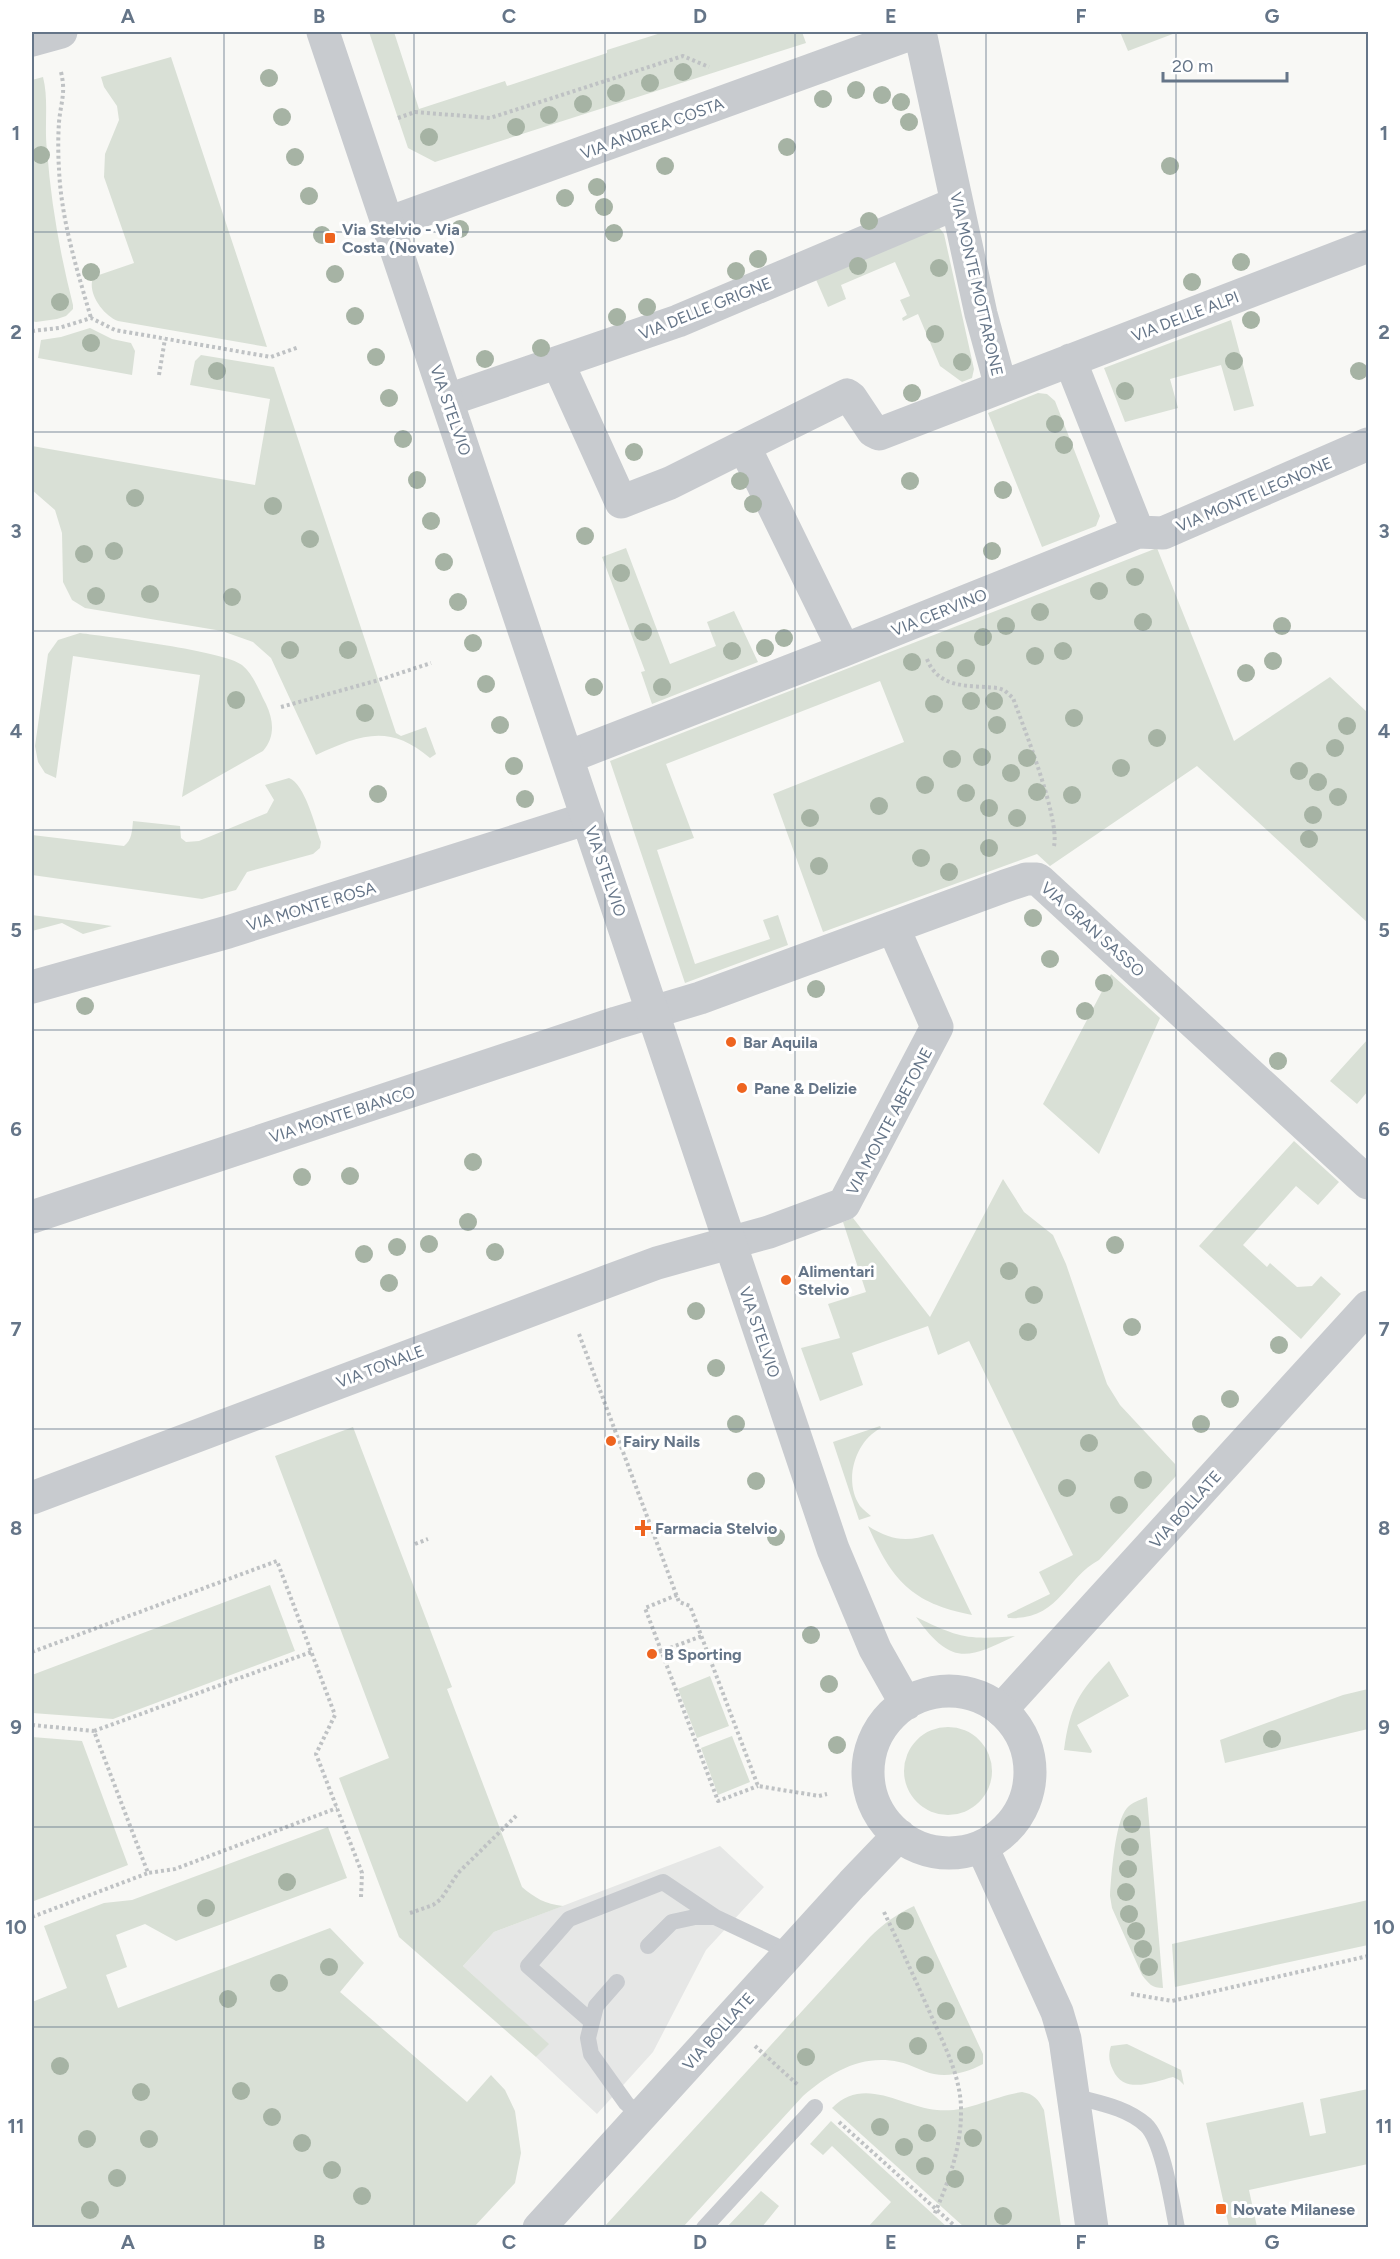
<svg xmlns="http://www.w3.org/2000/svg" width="1400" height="2259" font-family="Figtree,sans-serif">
<rect width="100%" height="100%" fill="#f8f8f5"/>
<!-- built -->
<path fill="#e6e7e6" d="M720,1846L764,1887L706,1950L653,2052L597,2114L536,2057L548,2044L463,1966L494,1932Z"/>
<!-- green -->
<path fill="#d9e0d6" d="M369,32H394L419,109L505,81L507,86L607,53V50L664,32H802L806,43L435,162L408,148Z
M1120,32H1178L1128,51Z
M171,57L267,347L118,321C103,315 87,293 93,277L134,263L104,177L105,154L119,120L117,106L104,87L101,77Z
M43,77C49,100 44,126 47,150C51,203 60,254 73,305V309L66,316L57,319L36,322L32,321V80Z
M938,226L944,234L974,369L972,378L962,382L940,366L918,314L903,321L902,318L907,315L900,300L910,296L895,262L841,285L846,299L828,307L814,275Z
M1231,320L1254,406L1234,411L1221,365L1170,379L1178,408L1125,422L1104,368Z
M90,328L112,339L131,343L135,351L132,375L38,358L41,340L61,337Z
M201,355L274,367L396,733L401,736L426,727L436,754L430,758C389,723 360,735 316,755L271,658L253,642L222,631L85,608L72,600L63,582L62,533L55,510L32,490V446L255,485L270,399L190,385L195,361Z
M1038,393L1047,394L1055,401L1100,516L1096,526L1042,547L988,413Z
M626,548L670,664L716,646L707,622L734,611L758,662L652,704L641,672L645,671L602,557Z
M1157,548L1234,741L1330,677L1368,713V736L1366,739L1368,742V923L1197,766L1050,866L1037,854L823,932L773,794L904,742L880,681L666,764L694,838L657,850L695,964L770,939L763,920L778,915L788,945L685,983L610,761Z
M80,633C109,637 225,651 242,665C254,675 259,691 266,704C274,721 275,737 263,751L182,797L200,675L73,656L56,778L45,773L38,762L35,746L48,654L58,640Z
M289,778C305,784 315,826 321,842L320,848L313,854L247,872L236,890L202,899L32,875V835L124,846C132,840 132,831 133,821L180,826L181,838L186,842L199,841L267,813L274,800L265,785Z
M32,915L112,926L83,934L62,923L32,931Z
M1111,974L1160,1018L1099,1154L1043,1104Z
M1368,1039V1091L1357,1104L1330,1081Z
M1294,1141L1339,1182L1318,1205L1296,1186L1243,1245L1267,1267L1270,1263L1297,1287L1312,1286L1321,1276L1341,1294L1301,1339L1199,1246Z
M1003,1179L1024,1212L1053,1235L1066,1264L1107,1384L1120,1405L1175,1464L1176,1476L1099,1560C1065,1578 1059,1621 1008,1618L1007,1615L1050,1594L1039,1572L1073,1555L969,1341L938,1355L928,1326L852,1353L863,1385L820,1401L801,1348L840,1338L828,1304L866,1292L843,1222L853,1218L930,1317Z
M880,1426L881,1428C855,1441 843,1481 860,1506C863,1509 867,1513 871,1516L859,1520L833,1442Z
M353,1427L452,1687L447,1689L522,1887C535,1898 545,1904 563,1906L494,1932L463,1966L549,2044L536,2057L399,1937L339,1778L389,1758L275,1456Z
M868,1526C892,1541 906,1542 933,1534L972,1615C911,1603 892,1580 868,1526Z
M270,1585L295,1651L113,1719L32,1713V1675Z
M916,1617C959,1638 968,1640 1015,1636C966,1660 951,1665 916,1617Z
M1109,1661L1129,1696L1077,1725L1092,1751L1091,1753L1064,1750C1070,1707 1078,1692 1109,1661Z
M710,1676L729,1726L697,1738L678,1689Z
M1368,1689V1729L1225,1763L1220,1740L1343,1695Z
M904 1771a44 44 0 1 1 88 0a44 44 0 1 1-88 0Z
M732,1736L750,1782L718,1795L701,1748Z
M32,1737L82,1741L128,1865L34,1901L32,1894Z
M1147,1797L1163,1988C1152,1988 1149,1984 1142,1975L1112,1908L1110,1896C1111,1877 1115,1821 1127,1808C1132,1802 1140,1800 1147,1797Z
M328,1827L347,1878L176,1941L145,1924L116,1935L127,1967L106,1975L118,2008L330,1928L364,1963L340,1992L467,2102L491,2075L505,2090L515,2111L521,2153L515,2183L474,2227H32V2002L67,1988L44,1926L104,1903L132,1900Z
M1368,1900V1945L1175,1987L1172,1944Z
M914,1906L983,2054V2064C968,2072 951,2077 934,2074C922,2072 911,2064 899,2062C862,2054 831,2072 803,2096L683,2227H604L870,1937C884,1923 897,1914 914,1906Z
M1127,2044L1181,2070L1184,2085L1179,2080L1173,2077C1153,2082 1124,2095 1113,2070C1109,2062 1108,2055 1111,2046Z
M1368,2089V2164L1249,2190L1257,2227H1229L1206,2123L1303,2102L1310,2136L1326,2133L1320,2099Z
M1022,2092C1034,2094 1038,2099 1044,2110L1061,2227H964L832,2108C864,2075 902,2107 937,2110C967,2113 993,2096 1022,2092Z
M831,2121L947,2227H868L891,2202L832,2146L823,2155L810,2144Z
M761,2191L779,2206L762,2227H727Z"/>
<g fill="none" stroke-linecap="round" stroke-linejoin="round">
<!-- path -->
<path stroke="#bfc2c4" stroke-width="4" stroke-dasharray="3 3" stroke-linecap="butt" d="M61,72C66,93 61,101 59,122C58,137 58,154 59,169C61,219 77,270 91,318
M398,118L415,112L490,118L683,56L709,67
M32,331L59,328L91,318L115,330L271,357L299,347
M159,375L165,339
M927,659C939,690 970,685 998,688L1004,690L1013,698C1024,728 1060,819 1054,846
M281,707L379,680L431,663
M579,1334L679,1602L690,1606L758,1786L819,1796L827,1794
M415,1544L428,1539
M677,1595L645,1608L718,1801L758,1786
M32,1652L277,1561L335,1715L316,1754L362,1873L361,1897
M311,1652L94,1731L148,1873L175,1869L337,1808
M659,1652L702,1636
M32,1725L94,1731
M884,1912C900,1946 915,1979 930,2013C944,2045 962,2078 961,2113C961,2149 948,2183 934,2215
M410,1913L433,1905L441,1899L458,1873L517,1815
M32,1917L148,1873
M1131,1994L1172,2001L1368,1956
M755,2046L798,2085
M839,2122L957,2228"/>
<!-- service -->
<path stroke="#c8cbcf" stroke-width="16" d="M648,1946L672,1922L695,1917H715L789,1952
M617,1982L596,2006L588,2038L591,2054L626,2103L640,2116
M592,2022L528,1966L569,1919L663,1882L715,1917
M1073,2096C1098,2103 1126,2107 1146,2125C1163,2141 1172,2204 1177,2228
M704,2228L815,2107"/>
<!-- minor -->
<path stroke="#c8cbcf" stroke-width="33" d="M920,32L981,314L1001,387
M32,40L61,32
M388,223L916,32
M558,363L621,502L670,483L744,446
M448,400L678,321L957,203
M1138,532L1163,533L1368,444
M844,650L744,446L847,395L851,398L873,431L879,434L1368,246
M568,757L844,650L1138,532L1070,360
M32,987L228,932L588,818
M32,1217L616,1023L700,998L1005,886L1026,879H1037L1040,881L1368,1183
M32,1498L611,1280L657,1263L769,1232L844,1204L937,1027L893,927
M1001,1710L1368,1307
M982,1847L1057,2012L1065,2039L1092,2228"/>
<!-- tertiary -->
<path stroke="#c8cbcf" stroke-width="33" d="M323,32L833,1549L875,1649L906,1704
M868 1772a81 81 0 1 1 162 0a81 81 0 1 1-162 0Z
M539,2228L852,1884L899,1835"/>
</g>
<!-- trees -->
<g fill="#a6b3a4">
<circle cx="683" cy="72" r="9"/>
<circle cx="269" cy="78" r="9"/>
<circle cx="650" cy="83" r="9"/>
<circle cx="856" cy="90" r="9"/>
<circle cx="616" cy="93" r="9"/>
<circle cx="882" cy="95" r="9"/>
<circle cx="823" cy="99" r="9"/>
<circle cx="901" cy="102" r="9"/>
<circle cx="583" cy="104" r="9"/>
<circle cx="549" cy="115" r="9"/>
<circle cx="282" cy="117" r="9"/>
<circle cx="909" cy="122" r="9"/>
<circle cx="516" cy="127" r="9"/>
<circle cx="429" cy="137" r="9"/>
<circle cx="787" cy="147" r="9"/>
<circle cx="41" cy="155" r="9"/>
<circle cx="295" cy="157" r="9"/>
<circle cx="665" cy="166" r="9"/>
<circle cx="1170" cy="166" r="9"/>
<circle cx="597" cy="187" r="9"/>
<circle cx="309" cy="196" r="9"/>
<circle cx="565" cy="198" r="9"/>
<circle cx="604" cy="207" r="9"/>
<circle cx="869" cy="221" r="9"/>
<circle cx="460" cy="229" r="9"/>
<circle cx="614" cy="233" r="9"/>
<circle cx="322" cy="235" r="9"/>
<circle cx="758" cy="259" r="9"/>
<circle cx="1241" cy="262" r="9"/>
<circle cx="858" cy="266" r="9"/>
<circle cx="939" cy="268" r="9"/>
<circle cx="736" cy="271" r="9"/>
<circle cx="91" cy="272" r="9"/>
<circle cx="335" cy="274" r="9"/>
<circle cx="1192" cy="282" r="9"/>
<circle cx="60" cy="302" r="9"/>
<circle cx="647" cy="307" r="9"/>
<circle cx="355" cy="316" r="9"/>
<circle cx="617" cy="317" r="9"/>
<circle cx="1251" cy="320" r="9"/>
<circle cx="935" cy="334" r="9"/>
<circle cx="91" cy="343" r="9"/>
<circle cx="541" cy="348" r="9"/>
<circle cx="376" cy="357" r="9"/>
<circle cx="485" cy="359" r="9"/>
<circle cx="1234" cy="361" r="9"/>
<circle cx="962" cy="362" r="9"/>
<circle cx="217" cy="371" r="9"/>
<circle cx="1359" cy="371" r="9"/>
<circle cx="1125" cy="391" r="9"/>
<circle cx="912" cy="393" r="9"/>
<circle cx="389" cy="398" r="9"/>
<circle cx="1055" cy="424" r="9"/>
<circle cx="403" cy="439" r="9"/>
<circle cx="1064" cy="445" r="9"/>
<circle cx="634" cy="452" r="9"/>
<circle cx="417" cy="480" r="9"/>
<circle cx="740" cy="481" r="9"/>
<circle cx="910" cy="481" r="9"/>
<circle cx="1003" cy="490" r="9"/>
<circle cx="135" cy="498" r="9"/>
<circle cx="753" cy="504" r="9"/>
<circle cx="273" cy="506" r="9"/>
<circle cx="431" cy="521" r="9"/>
<circle cx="585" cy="536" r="9"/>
<circle cx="310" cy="539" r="9"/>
<circle cx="114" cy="551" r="9"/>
<circle cx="992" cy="551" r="9"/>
<circle cx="84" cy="554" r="9"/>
<circle cx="444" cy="562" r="9"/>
<circle cx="621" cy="573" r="9"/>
<circle cx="1135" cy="577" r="9"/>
<circle cx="1099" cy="591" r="9"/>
<circle cx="150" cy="594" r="9"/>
<circle cx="96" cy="596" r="9"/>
<circle cx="232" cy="597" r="9"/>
<circle cx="458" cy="602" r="9"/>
<circle cx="1040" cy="612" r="9"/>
<circle cx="1143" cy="622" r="9"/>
<circle cx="1006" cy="626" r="9"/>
<circle cx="1282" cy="626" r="9"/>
<circle cx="643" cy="632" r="9"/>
<circle cx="983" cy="637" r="9"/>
<circle cx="784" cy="638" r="9"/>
<circle cx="473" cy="643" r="9"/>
<circle cx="765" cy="648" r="9"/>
<circle cx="290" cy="650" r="9"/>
<circle cx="348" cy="650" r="9"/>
<circle cx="945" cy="650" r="9"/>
<circle cx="732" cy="651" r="9"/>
<circle cx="1063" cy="651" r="9"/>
<circle cx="1035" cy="656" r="9"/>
<circle cx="1273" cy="661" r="9"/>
<circle cx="912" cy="662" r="9"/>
<circle cx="966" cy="668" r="9"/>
<circle cx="1246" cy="673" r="9"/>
<circle cx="486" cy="684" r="9"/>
<circle cx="594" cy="687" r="9"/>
<circle cx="662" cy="687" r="9"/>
<circle cx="236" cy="700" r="9"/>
<circle cx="971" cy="701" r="9"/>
<circle cx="994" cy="701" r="9"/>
<circle cx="934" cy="704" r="9"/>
<circle cx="365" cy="713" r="9"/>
<circle cx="1074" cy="718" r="9"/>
<circle cx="500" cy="725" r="9"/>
<circle cx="997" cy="725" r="9"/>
<circle cx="1347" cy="726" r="9"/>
<circle cx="1157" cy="738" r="9"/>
<circle cx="1335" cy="748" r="9"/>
<circle cx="982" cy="757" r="9"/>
<circle cx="1027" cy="758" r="9"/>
<circle cx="952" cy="759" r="9"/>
<circle cx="514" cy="766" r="9"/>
<circle cx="1121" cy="768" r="9"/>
<circle cx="1299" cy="771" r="9"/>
<circle cx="1011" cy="773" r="9"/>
<circle cx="1318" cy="782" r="9"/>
<circle cx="925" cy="785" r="9"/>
<circle cx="1037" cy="792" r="9"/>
<circle cx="966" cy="793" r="9"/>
<circle cx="378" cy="794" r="9"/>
<circle cx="1072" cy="795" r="9"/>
<circle cx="1338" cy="797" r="9"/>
<circle cx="525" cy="799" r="9"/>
<circle cx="879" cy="806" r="9"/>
<circle cx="989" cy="808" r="9"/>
<circle cx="1313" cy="815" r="9"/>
<circle cx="810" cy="818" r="9"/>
<circle cx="1017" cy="818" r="9"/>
<circle cx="1309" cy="839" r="9"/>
<circle cx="989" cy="848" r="9"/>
<circle cx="921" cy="858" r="9"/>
<circle cx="819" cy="866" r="9"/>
<circle cx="949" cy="872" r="9"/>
<circle cx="1033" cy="918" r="9"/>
<circle cx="1050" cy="959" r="9"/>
<circle cx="1104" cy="983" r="9"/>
<circle cx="816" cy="989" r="9"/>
<circle cx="85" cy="1006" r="9"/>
<circle cx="1085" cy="1011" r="9"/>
<circle cx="1278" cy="1061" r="9"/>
<circle cx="473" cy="1162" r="9"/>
<circle cx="350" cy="1176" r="9"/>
<circle cx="302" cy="1177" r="9"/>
<circle cx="468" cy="1222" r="9"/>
<circle cx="429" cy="1244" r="9"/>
<circle cx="1115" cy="1245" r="9"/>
<circle cx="397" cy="1247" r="9"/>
<circle cx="495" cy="1252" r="9"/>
<circle cx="364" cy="1254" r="9"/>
<circle cx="1009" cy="1271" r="9"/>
<circle cx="389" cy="1283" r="9"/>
<circle cx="1034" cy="1295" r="9"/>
<circle cx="696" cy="1311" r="9"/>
<circle cx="1132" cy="1327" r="9"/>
<circle cx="1028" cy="1332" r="9"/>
<circle cx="1279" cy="1345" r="9"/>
<circle cx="716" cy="1368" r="9"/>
<circle cx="1230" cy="1399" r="9"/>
<circle cx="736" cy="1424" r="9"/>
<circle cx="1201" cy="1424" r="9"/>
<circle cx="1089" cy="1443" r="9"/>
<circle cx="1143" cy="1480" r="9"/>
<circle cx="756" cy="1481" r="9"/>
<circle cx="1067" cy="1488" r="9"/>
<circle cx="1119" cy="1505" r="9"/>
<circle cx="776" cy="1537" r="9"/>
<circle cx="811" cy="1635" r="9"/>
<circle cx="829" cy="1684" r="9"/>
<circle cx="1272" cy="1739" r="9"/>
<circle cx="837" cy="1745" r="9"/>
<circle cx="1132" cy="1824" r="9"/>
<circle cx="1130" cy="1847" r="9"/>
<circle cx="1128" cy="1869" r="9"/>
<circle cx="287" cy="1882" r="9"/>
<circle cx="1126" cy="1892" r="9"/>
<circle cx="206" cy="1908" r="9"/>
<circle cx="1129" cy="1914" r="9"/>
<circle cx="905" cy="1921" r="9"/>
<circle cx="1136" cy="1931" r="9"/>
<circle cx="1143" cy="1949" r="9"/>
<circle cx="925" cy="1965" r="9"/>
<circle cx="329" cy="1967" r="9"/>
<circle cx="1149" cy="1967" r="9"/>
<circle cx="279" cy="1983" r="9"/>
<circle cx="228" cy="1999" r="9"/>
<circle cx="946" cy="2011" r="9"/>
<circle cx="918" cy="2046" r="9"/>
<circle cx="966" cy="2055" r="9"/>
<circle cx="806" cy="2057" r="9"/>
<circle cx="60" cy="2066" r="9"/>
<circle cx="241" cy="2091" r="9"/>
<circle cx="141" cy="2092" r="9"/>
<circle cx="272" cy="2117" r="9"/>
<circle cx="880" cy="2127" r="9"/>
<circle cx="927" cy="2133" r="9"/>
<circle cx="973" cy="2138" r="9"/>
<circle cx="87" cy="2139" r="9"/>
<circle cx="149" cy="2139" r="9"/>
<circle cx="302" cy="2143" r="9"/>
<circle cx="904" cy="2147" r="9"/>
<circle cx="925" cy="2166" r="9"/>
<circle cx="332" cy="2170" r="9"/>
<circle cx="117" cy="2178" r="9"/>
<circle cx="955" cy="2179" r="9"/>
<circle cx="362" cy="2196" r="9"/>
<circle cx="90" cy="2210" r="9"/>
<circle cx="1003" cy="2216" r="9"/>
</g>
<!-- grid -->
<path fill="none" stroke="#657588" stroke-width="1.5" stroke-opacity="0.55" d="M224,32V2228M414,32V2228M605,32V2228M795,32V2228M986,32V2228M1176,32V2228M32,232H1368M32,432H1368M32,631H1368M32,830H1368M32,1030H1368M32,1229H1368M32,1429H1368M32,1628H1368M32,1827H1368M32,2027H1368"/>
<!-- markers -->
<g fill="#ee641f" stroke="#fff" stroke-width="2">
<rect x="324" y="232" width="12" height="12" rx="3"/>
<circle cx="731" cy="1042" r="6"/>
<circle cx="742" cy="1088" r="6"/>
<circle cx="786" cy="1280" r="6"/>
<circle cx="611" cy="1441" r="6"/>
<path d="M640 1519h6v6h6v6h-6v6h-6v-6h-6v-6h6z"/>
<circle cx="652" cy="1654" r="6"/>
<rect x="1215" y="2203" width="12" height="12" rx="3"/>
</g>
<g text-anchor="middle" stroke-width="6" stroke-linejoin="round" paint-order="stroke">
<!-- street labels -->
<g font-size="16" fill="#657588" stroke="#fff">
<text transform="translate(652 128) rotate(-20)" y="6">VIA ANDREA COSTA</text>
<text transform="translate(977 284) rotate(77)" y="6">VIA MONTE MOTTARONE</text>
<text transform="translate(705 308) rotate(-22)" y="6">VIA DELLE GRIGNE</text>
<text transform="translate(1185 316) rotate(-21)" y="6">VIA DELLE ALPI</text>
<text transform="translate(451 410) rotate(71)" y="6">VIA STELVIO</text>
<text transform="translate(1254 494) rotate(-23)" y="6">VIA MONTE LEGNONE</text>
<text transform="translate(939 612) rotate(-22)" y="6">VIA CERVINO</text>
<text transform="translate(606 871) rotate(71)" y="6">VIA STELVIO</text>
<text transform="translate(311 906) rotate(-17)" y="6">VIA MONTE ROSA</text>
<text transform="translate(1093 929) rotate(42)" y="6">VIA GRAN SASSO</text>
<text transform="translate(342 1114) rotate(-18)" y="6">VIA MONTE BIANCO</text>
<text transform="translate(889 1121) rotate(-62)" y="6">VIA MONTE ABETONE</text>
<text transform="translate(760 1332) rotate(71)" y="6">VIA STELVIO</text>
<text transform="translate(380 1366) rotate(-21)" y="6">VIA TONALE</text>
<text transform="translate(1185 1509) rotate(-48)" y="6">VIA BOLLATE</text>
<text transform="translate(718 2031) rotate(-48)" y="6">VIA BOLLATE</text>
</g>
<!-- poi labels -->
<g font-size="16" font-weight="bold" fill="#657588" stroke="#fff" text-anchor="start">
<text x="342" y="235">Via Stelvio - Via<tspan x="342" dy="18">Costa (Novate)</tspan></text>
<text x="743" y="1048">Bar Aquila</text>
<text x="754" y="1094">Pane &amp; Delizie</text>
<text x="798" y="1277">Alimentari<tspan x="798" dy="18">Stelvio</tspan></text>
<text x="623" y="1447">Fairy Nails</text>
<text x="655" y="1534">Farmacia Stelvio</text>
<text x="664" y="1660">B Sporting</text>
<text x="1233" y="2215">Novate Milanese</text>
</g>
</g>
<!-- border -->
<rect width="1400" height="2259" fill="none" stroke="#ffffff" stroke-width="66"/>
<!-- scale -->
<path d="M1163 72v9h124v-9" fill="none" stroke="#657588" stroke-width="3"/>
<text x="1172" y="72" font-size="18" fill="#657588" stroke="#ffffff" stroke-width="4.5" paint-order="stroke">20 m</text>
<rect x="33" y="33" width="1334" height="2193" fill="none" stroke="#657588" stroke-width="2"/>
<g font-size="20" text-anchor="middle" font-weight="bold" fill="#657588">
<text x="128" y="23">A</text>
<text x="319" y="23">B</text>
<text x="509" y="23">C</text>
<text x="700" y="23">D</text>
<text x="891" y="23">E</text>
<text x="1081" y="23">F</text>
<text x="1272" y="23">G</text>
<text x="16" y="140">1</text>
<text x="1384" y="140">1</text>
<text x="16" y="339">2</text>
<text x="1384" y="339">2</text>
<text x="16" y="538">3</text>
<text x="1384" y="538">3</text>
<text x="16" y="738">4</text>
<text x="1384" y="738">4</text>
<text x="16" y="937">5</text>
<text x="1384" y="937">5</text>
<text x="16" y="1136">6</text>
<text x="1384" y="1136">6</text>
<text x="16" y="1336">7</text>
<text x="1384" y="1336">7</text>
<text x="16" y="1535">8</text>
<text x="1384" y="1535">8</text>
<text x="16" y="1734">9</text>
<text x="1384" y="1734">9</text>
<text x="16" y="1934">10</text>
<text x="1384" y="1934">10</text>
<text x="16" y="2133">11</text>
<text x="1384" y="2133">11</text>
<text x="128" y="2249">A</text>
<text x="319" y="2249">B</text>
<text x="509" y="2249">C</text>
<text x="700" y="2249">D</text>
<text x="891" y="2249">E</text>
<text x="1081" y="2249">F</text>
<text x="1272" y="2249">G</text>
</g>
</svg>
